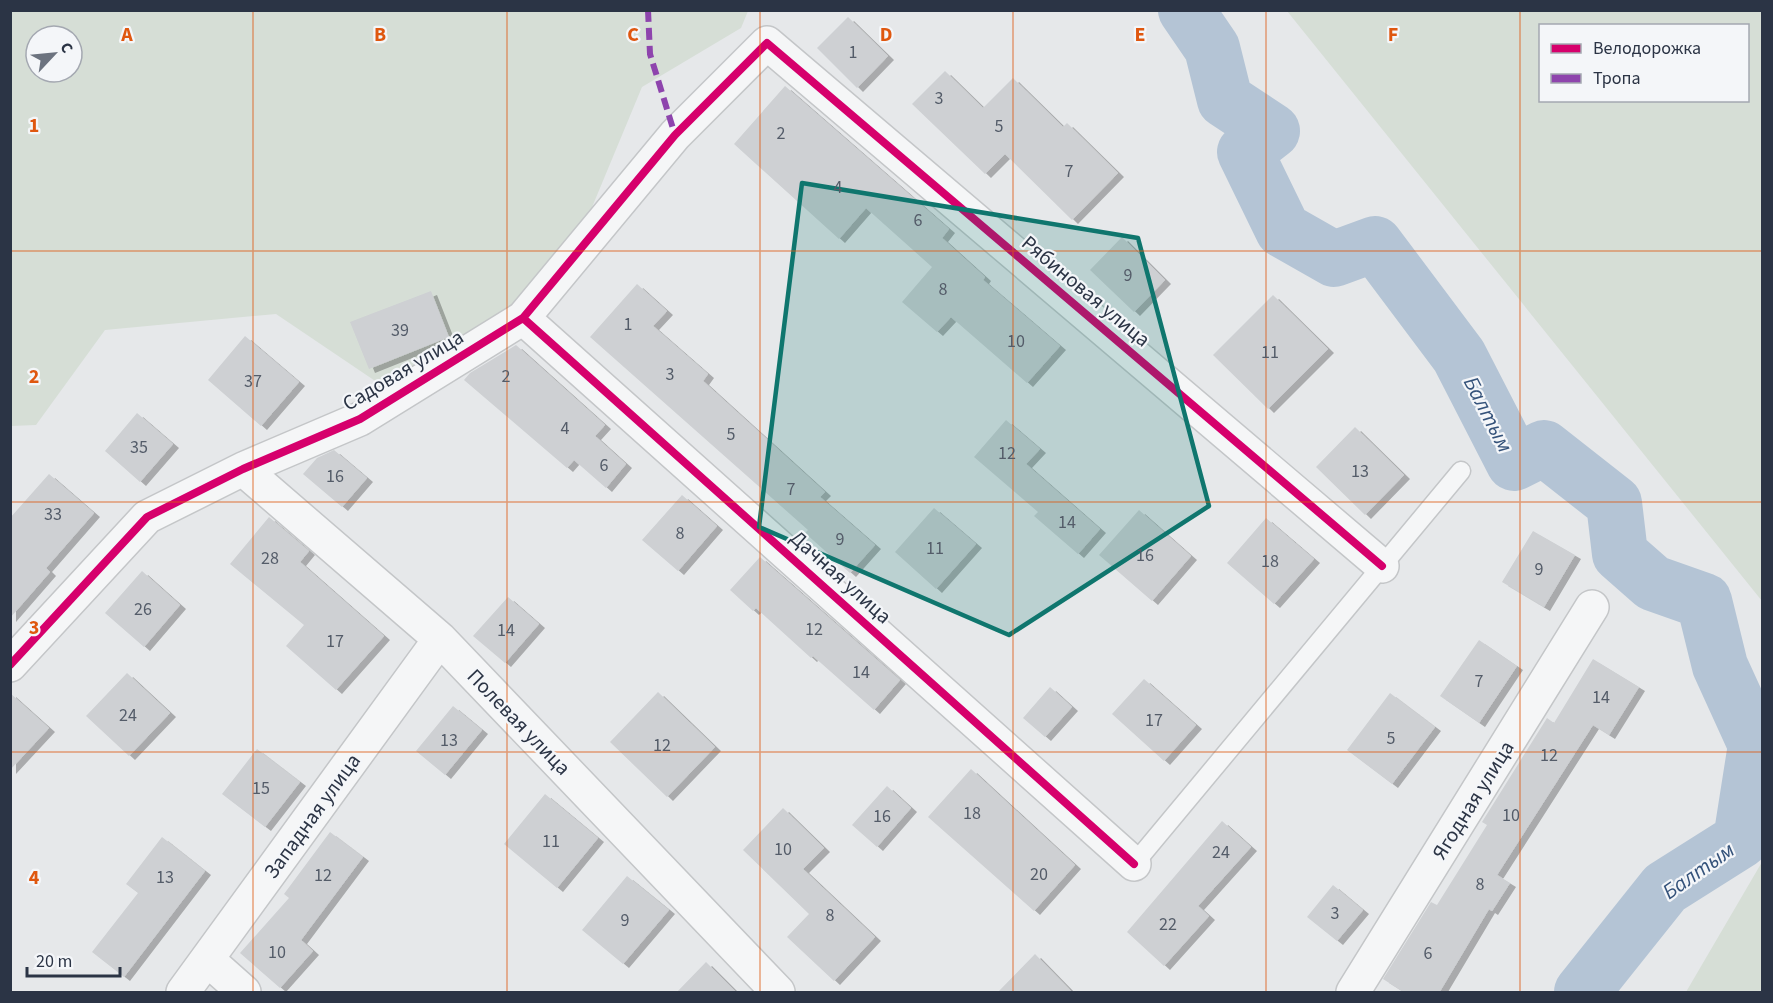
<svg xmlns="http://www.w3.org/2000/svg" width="1773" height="1003" font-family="'Source Sans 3',sans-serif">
<defs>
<filter id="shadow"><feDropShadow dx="6" dy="4" stdDeviation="0" flood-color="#0004"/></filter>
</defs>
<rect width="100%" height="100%" fill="#e6e8ea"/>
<!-- green -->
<path fill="#d6ded6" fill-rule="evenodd" d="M10,11H748L741,28L642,87L558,289L396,395L276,314L105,330L36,425L11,426ZM36,36H72V72H36Z
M1287,11H1762V601ZM1540,26H1748V100H1540Z
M1762,860V992H1686L1762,862Z"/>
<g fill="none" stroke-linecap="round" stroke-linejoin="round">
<!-- river -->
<path stroke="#b4c4d5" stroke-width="56" d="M1186,10L1212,48L1225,100L1272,131L1245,152L1283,230L1334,259L1375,244L1459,356L1514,463L1544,448L1614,503L1620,554L1653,583L1704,601L1720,666L1756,745L1741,840L1665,888L1582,992"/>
</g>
<!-- building -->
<path fill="#ced0d3" filter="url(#shadow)" d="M848,17L888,56L857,88L817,48Z
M945,71L983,108L1013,78L1063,127L1067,123L1118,173L1072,220L1005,154L985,174L912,104Z
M785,86L949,229L942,238L985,277L983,280L1060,346L1027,383L951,317L937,332L902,302L932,267L866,208L839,239L734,144Z
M1122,237L1165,280L1134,312L1090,270Z
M637,284L667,311L653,326L708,374L703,381L825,492L820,497L875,545L850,573L805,533L808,530L590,337Z
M431,291L449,337L369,369L350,322Z
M1273,295L1328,349L1268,409L1213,355Z
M245,336L299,382L261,426L208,380Z
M516,345L605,425L595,436L626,464L606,488L574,460L567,468L464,380L470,373Z
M137,413L173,444L140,482L105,451Z
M1006,420L1040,449L1026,464L1100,529L1078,554L1034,516L1038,512L974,457Z
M1355,427L1404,475L1365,515L1316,467Z
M334,450L367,478L342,507L303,474L317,458Z
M49,474L94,513L46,568L50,572L10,618V518Z
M682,495L717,526L678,571L642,540Z
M934,508L976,544L936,589L895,552Z
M1139,510L1191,556L1152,601L1099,555Z
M269,517L309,551L300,562L384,636L336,690L286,646L304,625L230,564Z
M1266,518L1314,559L1274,604L1227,563Z
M1533,531L1575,555L1544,607L1502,582Z
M760,557L900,680L874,710L813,656L811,658L756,608L753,611L730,590Z
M142,571L180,605L144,647L105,613Z
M508,597L539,624L505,663L473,636Z
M1479,640L1517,666L1479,723L1440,696Z
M1593,659L1639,687L1609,735L1593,725L1497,875L1510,883L1492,911L1489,909L1439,993H1405L1383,979L1431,902L1437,905L1487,825L1482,822L1547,718L1554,723Z
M127,673L170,713L129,756L86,716Z
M1144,679L1196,725L1164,761L1112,714Z
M1050,687L1072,707L1045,737L1023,718Z
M658,692L715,747L667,797L610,742Z
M10,693L49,728L10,770Z
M1390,693L1435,727L1392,784L1347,750Z
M453,706L482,730L445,775L416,751Z
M257,749L300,782L265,827L222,794Z
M971,769L1075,865L1034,911L928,817Z
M887,786L911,808L877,847L852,825Z
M545,794L598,838L557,888L504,844Z
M783,808L824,848L803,869L875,937L834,981L787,937L809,914L743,850Z
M1222,821L1251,847L1198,906L1209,916L1164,966L1127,932Z
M330,832L363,857L301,940L313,951L280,988L240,953L289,898L284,894Z
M162,837L205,871L124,977L92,952L138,893L126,884Z
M627,876L669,910L623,964L582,930Z
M1333,885L1363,910L1337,941L1307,917Z
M1035,954L1073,993H997Z
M706,962L737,993H676Z"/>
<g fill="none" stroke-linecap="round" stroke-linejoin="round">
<!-- lane casing -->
<g stroke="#c4c6c8" stroke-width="21">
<path id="lane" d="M1134,864L1461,471"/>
</g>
<!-- street casing -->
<g stroke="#c4c6c8" stroke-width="36">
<path id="street" d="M523,318L1134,864
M243,469L440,639L778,992
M10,665L147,517L243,469L360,419L523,318L675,135L767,43L1382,566
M208,960L244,992
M183,992L440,639
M1353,992L1592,607"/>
</g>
<!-- lane -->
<use href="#lane" stroke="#f5f6f7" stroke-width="18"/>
<!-- street -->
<use href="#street" stroke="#f5f6f7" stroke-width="33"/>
<!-- quiet -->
<path stroke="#8e44ad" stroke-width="6" stroke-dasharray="12 6" stroke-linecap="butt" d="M648,10L650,54L675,135"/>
<!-- cycleway casing -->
<g stroke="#f4f6f9" stroke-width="11">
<path id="cycleway" d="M523,318L1134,864
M10,665L147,517L243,469L360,419L523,318L675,135L767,43L1382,566"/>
</g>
<!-- cycleway -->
<use href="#cycleway" stroke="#d6006c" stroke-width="8"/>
</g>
<!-- marked area -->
<path fill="#0f766e" fill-opacity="0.2" stroke="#0f766e" stroke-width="4.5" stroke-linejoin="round" d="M802,183L1138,238L1209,506L1009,635L759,527Z"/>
<!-- grid -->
<path fill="none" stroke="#df570f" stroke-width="1.5" stroke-opacity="0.55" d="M253,10V992M507,10V992M760,10V992M1013,10V992M1266,10V992M1520,10V992M10,251H1762M10,502H1762M10,752H1762"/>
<g text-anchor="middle" stroke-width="4.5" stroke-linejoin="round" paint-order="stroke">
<!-- number labels -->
<g font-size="18" fill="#545c69">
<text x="853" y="58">1</text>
<text x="939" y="104">3</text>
<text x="999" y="132">5</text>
<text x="781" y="139">2</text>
<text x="1069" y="177">7</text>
<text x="838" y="193">4</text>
<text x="918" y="226">6</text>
<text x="1128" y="281">9</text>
<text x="943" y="295">8</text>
<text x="628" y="330">1</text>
<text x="400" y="336">39</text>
<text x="1016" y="347">10</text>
<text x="1270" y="358">11</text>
<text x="670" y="380">3</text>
<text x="506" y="382">2</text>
<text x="253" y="387">37</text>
<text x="565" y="434">4</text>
<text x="731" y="440">5</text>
<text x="139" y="453">35</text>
<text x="1007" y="459">12</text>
<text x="604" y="471">6</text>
<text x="1360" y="477">13</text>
<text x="335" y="482">16</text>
<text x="791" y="495">7</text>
<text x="53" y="520">33</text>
<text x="1067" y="528">14</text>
<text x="680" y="539">8</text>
<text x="840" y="545">9</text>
<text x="935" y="554">11</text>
<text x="1145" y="561">16</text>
<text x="270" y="564">28</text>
<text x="1270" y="567">18</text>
<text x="1539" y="575">9</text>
<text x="143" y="615">26</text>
<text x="814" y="635">12</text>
<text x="506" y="636">14</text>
<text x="335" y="647">17</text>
<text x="861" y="678">14</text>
<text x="1479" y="687">7</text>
<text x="1601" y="703">14</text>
<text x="128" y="721">24</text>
<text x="1154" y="726">17</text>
<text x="1391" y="744">5</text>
<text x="449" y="746">13</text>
<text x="662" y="751">12</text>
<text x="1549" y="761">12</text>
<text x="261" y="794">15</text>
<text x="972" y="819">18</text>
<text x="1511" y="821">10</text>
<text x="882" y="822">16</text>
<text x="551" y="847">11</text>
<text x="783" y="855">10</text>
<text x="1221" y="858">24</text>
<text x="1039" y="880">20</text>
<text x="323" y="881">12</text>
<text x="165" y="883">13</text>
<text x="1480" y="890">8</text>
<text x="1335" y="919">3</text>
<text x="830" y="921">8</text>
<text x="625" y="926">9</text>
<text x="1168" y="930">22</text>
<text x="277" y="958">10</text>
<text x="1428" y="959">6</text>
</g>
<!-- street labels -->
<g font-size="21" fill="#2b3445" stroke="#f4f6f9">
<text transform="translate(1086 291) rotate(40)" y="7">Рябиновая улица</text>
<text transform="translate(403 370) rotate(-31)" y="7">Садовая улица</text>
<text transform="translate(841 577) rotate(42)" y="7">Дачная улица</text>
<text transform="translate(519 722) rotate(46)" y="7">Полевая улица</text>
<text transform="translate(1473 800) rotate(-58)" y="7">Ягодная улица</text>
<text transform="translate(312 816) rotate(-54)" y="7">Западная улица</text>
</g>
<!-- water labels -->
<g font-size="22" font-style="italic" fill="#34527a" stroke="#f4f6f9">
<text transform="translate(1489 414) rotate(63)" y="8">Балтым</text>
<text transform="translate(1698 870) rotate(-35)" y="8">Балтым</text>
</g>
</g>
<g font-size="20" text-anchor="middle" font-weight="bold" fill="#df570f" stroke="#f4f6f9" stroke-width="4.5" stroke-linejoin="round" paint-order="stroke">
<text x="127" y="41">A</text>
<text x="380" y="41">B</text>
<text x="633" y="41">C</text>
<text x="886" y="41">D</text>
<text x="1140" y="41">E</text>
<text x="1393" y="41">F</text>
<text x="34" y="132">1</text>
<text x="34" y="383">2</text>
<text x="34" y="634">3</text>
<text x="34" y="884">4</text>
</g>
<!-- border -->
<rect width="1773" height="1003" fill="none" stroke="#2b3445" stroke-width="24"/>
<!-- legend -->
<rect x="1539" y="24" width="210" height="78" fill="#f4f6f9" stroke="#a4a8b1" stroke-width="1.5"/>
<rect x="1551" y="44" width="30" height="9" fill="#d6006c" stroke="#a4a8b1" stroke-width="1.5"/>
<text x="1593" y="54" font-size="18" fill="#2b3445">Велодорожка</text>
<rect x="1551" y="74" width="30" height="9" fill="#8e44ad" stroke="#a4a8b1" stroke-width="1.5"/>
<text x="1593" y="84" font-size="18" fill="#2b3445">Тропа</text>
<!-- north arrow -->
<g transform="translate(54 54) rotate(64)"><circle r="28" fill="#f4f6f9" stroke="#a4a8b1" stroke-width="1.5"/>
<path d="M0-4.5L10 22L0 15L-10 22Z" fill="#6c737f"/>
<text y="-9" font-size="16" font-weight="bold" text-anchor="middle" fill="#2b3445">С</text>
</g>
<!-- scale -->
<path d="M27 967v9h93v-9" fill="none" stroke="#2b3445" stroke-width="3"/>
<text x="36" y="967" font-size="18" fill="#2b3445" stroke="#f4f6f9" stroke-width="4.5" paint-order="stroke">20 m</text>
</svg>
